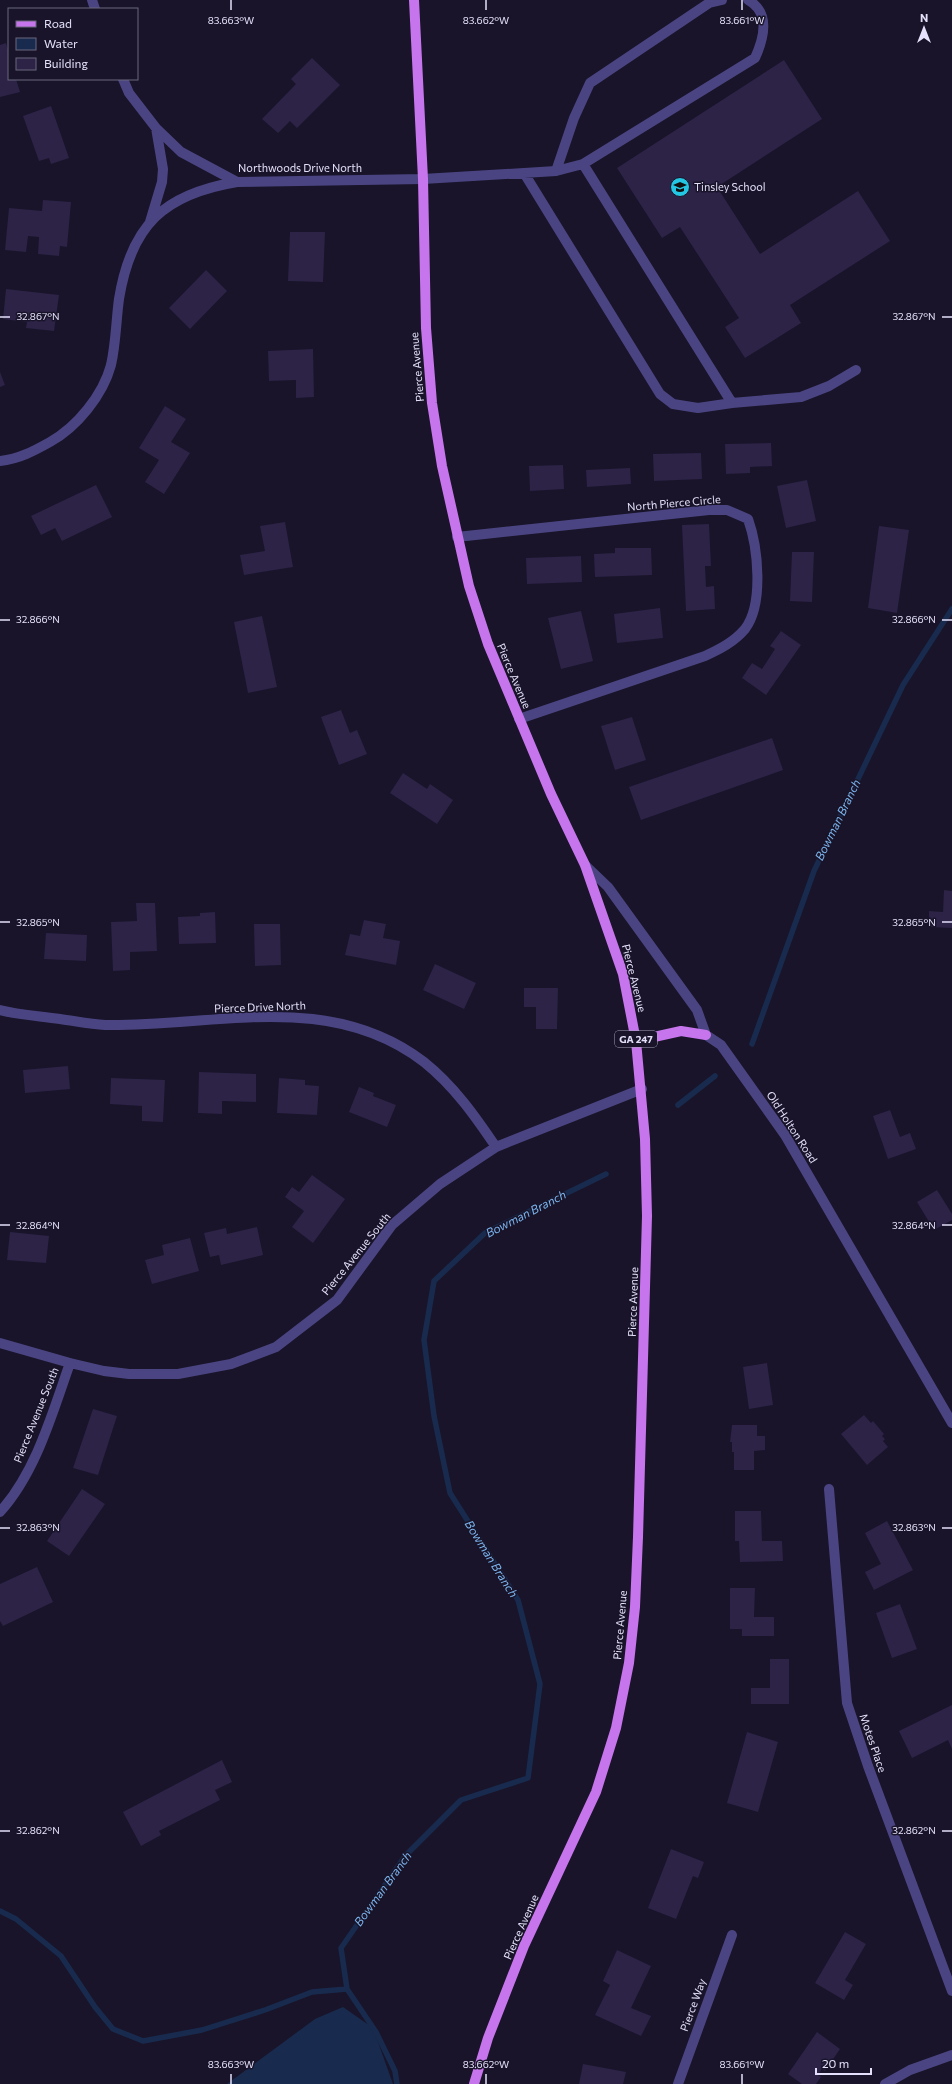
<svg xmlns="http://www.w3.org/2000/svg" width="952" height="2084" font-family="Commissioner,sans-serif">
<rect width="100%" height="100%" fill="#191429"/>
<!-- water -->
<path fill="#182b4e" d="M343,2007L373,2028L393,2084H227L315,2019Z"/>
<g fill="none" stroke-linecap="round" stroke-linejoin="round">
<!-- stream -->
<path stroke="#182b4e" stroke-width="5.5" d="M752,1044L814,871L903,685L952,609
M678,1105L715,1076
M0,1911L16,1919L61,1956L95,2007L113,2029L143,2041L202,2030L265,2010L312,1992L347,1989
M397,2084L395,2071L376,2032L347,1989L341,1948L405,1856L461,1800L528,1778L540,1684L518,1600L450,1493L434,1416L424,1340L434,1281L485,1233L606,1174"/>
</g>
<!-- building -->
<path fill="#2c2347" d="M6,43L9,54V79H16L20,92L0,97V45Z
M312,58L340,85L297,128L290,121L278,133L262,119L296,84L291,79Z
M784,60L822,119L717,187L760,254L858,191L890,241L790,305L801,323L745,358L725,327L739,318L680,227L662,238L617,168Z
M51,106L69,158L51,164L49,158L39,161L23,116Z
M43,200L71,202L67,247L60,246L59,256L38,254L39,237L28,236L26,252L5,250L9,208L42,211Z
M290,232H325L323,282L288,281Z
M206,270L227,291L190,329L169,308Z
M6,289L59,295L54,331L26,328L27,322L3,319Z
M313,349L314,397L296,398V380L269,381L268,351Z
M0,372L5,385L0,387Z
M165,406L186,419L171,442L190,453L164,494L145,482L159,460L139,448Z
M771,443L772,466L750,467V473L726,474L725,444Z
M701,453L702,479L654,481L653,454Z
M563,465L564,489L530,491L529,466Z
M630,468L631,484L587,487L586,470Z
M807,480L816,521L786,528L777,486Z
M96,485L112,517L62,541L55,528L41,535L31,516Z
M285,522L293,567L244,575L240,555L265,551L260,526Z
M709,524L711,566H705L706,587L714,586L715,609L686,611L682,525Z
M879,526L909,530L897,613L868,608Z
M615,548H651L652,575L595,577L594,554L615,553Z
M792,552H814L812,602L790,601Z
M581,556L582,582L527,584L526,558Z
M660,608L663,638L617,643L614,614Z
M581,611L593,661L561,669L548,618Z
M262,616L277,687L248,693L234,622Z
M781,631L801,645L766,695L742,678L752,663L762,669L775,649L770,646Z
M341,710L350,733L357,730L367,754L339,765L321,717Z
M632,717L646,760L615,770L601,726Z
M772,738L783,770L641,820L629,787Z
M403,773L427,789L430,784L453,800L437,824L390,793Z
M944,890L952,891V928L929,927V911L943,912Z
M136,903H155L157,951L130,952V970L113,971L111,922L137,921Z
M215,912L216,943L179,944L178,917L200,916V913Z
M364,920L386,924L383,938L400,941L396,965L345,955L350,934L360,936Z
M254,924H280L281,965L255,966Z
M46,933L87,935L86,961L44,959Z
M435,964L476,983L464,1009L423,990Z
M524,988H558L557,1029H536V1007H524Z
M68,1066L70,1089L25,1093L23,1070Z
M199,1072L256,1074V1102L222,1101V1114L198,1113Z
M111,1078L165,1080L163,1122L142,1121V1106L110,1104Z
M279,1078L305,1080V1085L319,1086L317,1115L277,1113Z
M359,1087L374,1093L373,1096L396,1105L387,1127L349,1112Z
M890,1110L900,1137L910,1133L916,1149L888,1159L873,1116Z
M312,1175L345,1199L313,1243L292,1227L304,1211L285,1197L292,1187L299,1192Z
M937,1190L952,1214V1220L934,1230L917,1202Z
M257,1227L263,1255L221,1265L219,1255L210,1257L204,1233L226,1228L227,1234Z
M10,1232L49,1236L46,1263L7,1260Z
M190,1238L199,1271L152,1284L145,1260L164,1255L162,1245Z
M767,1363L773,1405L749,1409L743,1367Z
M93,1409L117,1416L98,1475L73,1468Z
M864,1415L871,1423L873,1421L884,1434L882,1436L885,1439L883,1441L888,1447L867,1465L841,1434Z
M732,1425H757V1436H765V1450L754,1451V1470H734V1452H732V1442H730Z
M82,1489L105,1504L69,1556L47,1541Z
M735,1511H761L762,1541H782L783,1561L740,1562L739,1541H735Z
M887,1521L913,1570L874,1590L865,1572L881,1564L865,1533Z
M37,1567L53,1602L3,1626L0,1621V1584Z
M730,1588H755L754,1617H774V1636H742V1629H730Z
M900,1604L917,1649L892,1658L876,1613Z
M770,1659H789V1704H751V1688H770Z
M952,1705V1749L948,1740L912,1758L899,1731Z
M747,1732L778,1742L758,1812L727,1803Z
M222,1760L232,1782L215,1790L220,1800L159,1831L161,1835L141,1846L123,1812Z
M671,1849L704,1862L698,1878L693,1876L676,1919L648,1908Z
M845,1932L866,1944L845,1980L853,1985L844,2000L815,1983Z
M617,1950L651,1966L631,2008L651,2016L641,2036L595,2015L610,1985L603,1981Z
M817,2032L840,2049L825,2071L822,2069L818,2075L821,2077L816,2084H802L788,2074Z
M583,2064L626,2072L623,2084H579Z"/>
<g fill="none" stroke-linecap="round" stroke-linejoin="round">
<!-- minor -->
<path stroke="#4a4582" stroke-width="10" d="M92,0L95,9
M123,79L129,93L156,128L181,152L237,182L423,179L556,171L583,164L755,58C764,38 771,13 748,0
M556,171L574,118L590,83L709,3L722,0
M524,173L660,394L673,404L698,408L732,403L583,164
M150,222L162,182L163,169L156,128
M732,403L801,397L829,386L856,370
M0,461C19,459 34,451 50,442C77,427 103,395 111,365C116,343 116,321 119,299C131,225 164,194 237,182
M457,537L709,510H727L748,519C758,547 764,604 745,629C734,642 720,649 705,656L519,719
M585,865L608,887L697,1010L706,1035L721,1045L785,1135L952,1423
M0,1010C19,1015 40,1016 60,1019C75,1021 90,1024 105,1025C214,1027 329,989 424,1062C454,1086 475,1116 496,1147
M0,1343L70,1363L104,1371L129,1374H178L231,1364L276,1347L337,1300L392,1225L440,1184L496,1147L642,1089
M829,1489L847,1703L868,1766L952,1991
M0,1512C36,1472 52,1414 70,1363
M678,2084L732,1935
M885,2084L910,2070L952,2055"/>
<!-- major -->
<path stroke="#c675ed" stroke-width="10" d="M414,0L423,179L426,328L432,403L442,466L469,586L488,644L551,794L585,865L623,974L636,1041L645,1139L647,1216L638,1537L635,1607L629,1663L616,1728L596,1792L524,1946L488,2038L474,2084
M636,1041L681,1031L706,1035"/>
</g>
<!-- ticks -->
<path fill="none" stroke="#e4e0fb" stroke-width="1.5" d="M231,0V10M486,0V10M742,0V10M0,317H10M942,317H952M0,620H10M942,620H952M0,922H10M942,922H952M0,1225H10M942,1225H952M0,1528H10M942,1528H952M0,1831H10M942,1831H952M231,2074V2084M486,2074V2084M742,2074V2084"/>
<!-- icons -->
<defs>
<g id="school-disc" transform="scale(1)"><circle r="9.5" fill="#24c7e3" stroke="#191429"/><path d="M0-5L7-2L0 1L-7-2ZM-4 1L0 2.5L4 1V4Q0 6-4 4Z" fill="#111"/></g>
</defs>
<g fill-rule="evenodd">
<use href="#school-disc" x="680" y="187"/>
</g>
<g text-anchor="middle" stroke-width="3" stroke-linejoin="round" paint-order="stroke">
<!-- shield labels -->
<rect fill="#191429" stroke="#a7a3bc" stroke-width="1" x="615" y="1031" width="42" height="16" rx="3"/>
<g font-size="10" font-weight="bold" fill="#e4e0fb">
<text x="636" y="1043">GA 247</text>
</g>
<!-- street labels -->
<g font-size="11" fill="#e4e0fb" stroke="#191429">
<text x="300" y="172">Northwoods Drive North</text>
<text transform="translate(417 367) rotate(-95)" y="4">Pierce Avenue</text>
<text transform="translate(674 503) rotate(-5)" y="4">North Pierce Circle</text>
<text transform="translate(514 676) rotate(67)" y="4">Pierce Avenue</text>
<text transform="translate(634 978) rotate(76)" y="4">Pierce Avenue</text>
<text transform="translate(260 1007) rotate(-2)" y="4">Pierce Drive North</text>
<text transform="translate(792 1127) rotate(57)" y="4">Old Holton Road</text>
<text transform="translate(356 1254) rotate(-51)" y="4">Pierce Avenue South</text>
<text transform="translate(633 1302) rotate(-88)" y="4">Pierce Avenue</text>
<text transform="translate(36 1415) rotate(-68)" y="4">Pierce Avenue South</text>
<text transform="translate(620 1625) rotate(-85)" y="4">Pierce Avenue</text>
<text transform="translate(873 1743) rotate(71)" y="4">Motes Place</text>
<text transform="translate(521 1927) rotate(-66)" y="4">Pierce Avenue</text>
<text transform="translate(693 2005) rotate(-70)" y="4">Pierce Way</text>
</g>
<!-- poi labels -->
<g font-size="11" fill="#e4e0fb" stroke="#191429" text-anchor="start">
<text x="694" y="191">Tinsley School</text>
</g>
<!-- water labels -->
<g font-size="12" font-style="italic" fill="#7bb4ee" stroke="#191429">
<text transform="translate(838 820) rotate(-64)" y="4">Bowman Branch</text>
<text transform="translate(526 1214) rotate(-27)" y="4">Bowman Branch</text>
<text transform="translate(491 1559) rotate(58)" y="4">Bowman Branch</text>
<text transform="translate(383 1889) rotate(-54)" y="4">Bowman Branch</text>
</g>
</g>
<g font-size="10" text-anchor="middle" fill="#e4e0fb" stroke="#191429" stroke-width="3" stroke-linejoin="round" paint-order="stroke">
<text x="231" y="24">83.663°W</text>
<text x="486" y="24">83.662°W</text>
<text x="742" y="24">83.661°W</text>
<text x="38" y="320">32.867°N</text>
<text x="914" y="320">32.867°N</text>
<text x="38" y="623">32.866°N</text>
<text x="914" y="623">32.866°N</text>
<text x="38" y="926">32.865°N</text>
<text x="914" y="926">32.865°N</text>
<text x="38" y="1229">32.864°N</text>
<text x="914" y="1229">32.864°N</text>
<text x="38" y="1531">32.863°N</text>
<text x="914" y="1531">32.863°N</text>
<text x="38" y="1834">32.862°N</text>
<text x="914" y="1834">32.862°N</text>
<text x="231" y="2068">83.663°W</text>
<text x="486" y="2068">83.662°W</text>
<text x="742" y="2068">83.661°W</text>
</g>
<!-- legend -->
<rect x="8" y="8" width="130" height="72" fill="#191429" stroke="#6a667d"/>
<rect x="16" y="21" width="20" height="6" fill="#c675ed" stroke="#6a667d"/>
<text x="44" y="28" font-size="12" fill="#e4e0fb">Road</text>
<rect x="16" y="38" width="20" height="12" fill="#182b4e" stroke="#6a667d"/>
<text x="44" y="48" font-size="12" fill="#e4e0fb">Water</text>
<rect x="16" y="58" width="20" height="12" fill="#2c2347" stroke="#6a667d"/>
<text x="44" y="68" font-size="12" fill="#e4e0fb">Building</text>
<!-- north arrow -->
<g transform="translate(924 28)" stroke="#191429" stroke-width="3" paint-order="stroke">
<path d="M0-3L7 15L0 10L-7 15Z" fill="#e4e0fb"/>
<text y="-6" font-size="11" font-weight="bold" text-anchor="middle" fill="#e4e0fb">N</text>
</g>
<!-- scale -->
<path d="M816 2068v6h55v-6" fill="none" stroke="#e4e0fb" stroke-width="2"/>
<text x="822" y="2068" font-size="12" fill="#e4e0fb" stroke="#191429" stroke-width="3" paint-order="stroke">20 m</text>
</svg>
